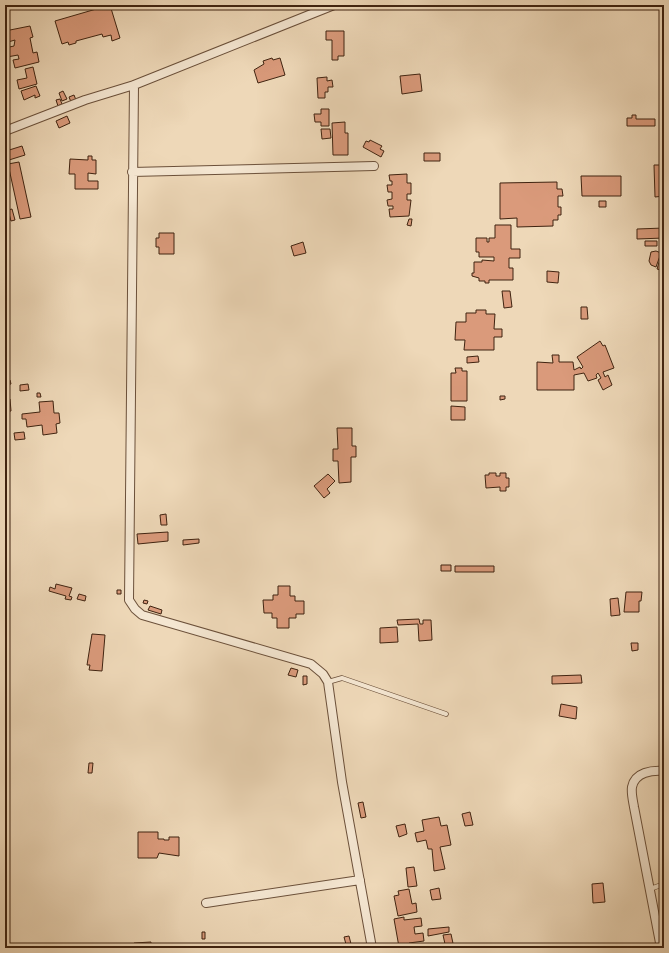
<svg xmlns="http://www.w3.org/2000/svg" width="669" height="953" font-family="'IM FELL Great Primer',serif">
<rect width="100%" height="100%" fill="#eed8b8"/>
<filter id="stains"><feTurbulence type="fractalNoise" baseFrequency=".005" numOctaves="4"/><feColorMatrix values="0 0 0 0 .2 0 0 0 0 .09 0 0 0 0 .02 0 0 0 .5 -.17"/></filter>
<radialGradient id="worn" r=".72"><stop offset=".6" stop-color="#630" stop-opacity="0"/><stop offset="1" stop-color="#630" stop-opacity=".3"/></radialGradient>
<!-- building -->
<path fill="#da9a7b" stroke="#3f2310" d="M110,5L120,38L112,41L111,35L103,37L102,34L76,41V43L69,45L68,42L62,44L55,21Z
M30,26L33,37L30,38L33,53L37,52L39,62L15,68L13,60L19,59L18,55L7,57L5,48L14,46L15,40L8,42L5,31Z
M326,31H344V56H338V60H332V40H326Z
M272,58L273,60L280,58L285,75L258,83L254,70L264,64L263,61Z
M33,67L37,84L19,89L17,80L27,78L25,69Z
M420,74L422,91L402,94L400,76Z
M327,77V81L332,80L333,87H328V92H325V98H318L317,78Z
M36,86L40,96L35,98V95L24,100L21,91Z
M63,91L67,99L62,101L59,93Z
M74,95L76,100L71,102L69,97Z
M60,99L62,104L58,106L56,100Z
M321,109H329V126H321V122H315L314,114H321Z
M632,115H636V119H655V126H627V118H632Z
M67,116L70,123L59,128L56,121Z
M345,122V133H348V155H333L332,123Z
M321,129H330L331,138L322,139Z
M370,140L382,146L380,149L384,151L381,157L363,147L366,141L369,142Z
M22,146L25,155L9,160L6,151Z
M424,153H440V161H424Z
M88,156H92V160H96V174L88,173V181H98V189H75V174H69L70,159L88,160Z
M19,162L31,217L20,219L8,164Z
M654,165H664V196L655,197Z
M407,174V183H411V194H407V200H411L409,216L390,217L389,209H393V206H388L387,200L392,199V192H388L387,185H392V181H390L389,175Z
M581,176H621V196H582Z
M557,182V189H562L563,196H558V207H561V215H558V220H553V226L517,227V218L500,219V183Z
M599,201H606V207H599Z
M5,202L9,221L5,222Z
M12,209L15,220L11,221L8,210Z
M409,219H412L411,226L407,225Z
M495,225H511V249H520V258H509V268H513V280H489V283H485V281H479V278L472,276V273H474V262H482V260L494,261V257H479V252H476V238H487V242H489V238H495Z
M664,228V238L637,239V229Z
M159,233H174V254H159V247H156V238H159Z
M645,241H657V246H645Z
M303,242L306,253L294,256L291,246Z
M656,251L661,253L656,267L651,265L649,261L651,252Z
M662,252L664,253V271L657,269Z
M547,271L559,272L558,283L547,282Z
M502,291H510L512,307L504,308Z
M581,307H587L588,319H581Z
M476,310H486V314H495L494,329H502V337H494V350H464L465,340H455L456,322H466V313H476Z
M600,341L603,346L605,345L614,368L603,372L605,377L608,375L612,385L603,390L598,380L601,378L598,373L596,375L597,378L588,381L584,373L574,375V390H537V362L553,363L552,355H559V362H573L574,370L580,367L581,369L583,367L577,357Z
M478,356L479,362L467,363V357Z
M455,368H462V371H467V401H451V373H456Z
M5,380H10L11,384L5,385Z
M28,384L29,390L20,391V385Z
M37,393H40L41,397H37Z
M500,396H505V399L500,400Z
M5,399H10L11,411L5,412Z
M53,401L54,413H59L60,423L56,424L57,433L43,435L42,425L27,427L26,419H22V414L40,412L39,402Z
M451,406L465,407V420H451Z
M337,428H352V446H356V457H351V482L339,483L338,461H333V449H338Z
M24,432L25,439L15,440L14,433Z
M489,473H496V476H500V473H506V478H509V487H506V491H500V487L486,488L485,475H489Z
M328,474L335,481L327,489L330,493L324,498L314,486Z
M166,514L167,525H161L160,515Z
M168,532V541L138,544L137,534Z
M199,539V543L183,545V540Z
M441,565H451V571H441Z
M455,566H494V572H455Z
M56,584L72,588L69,596L72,597L71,600L65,599L66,596L49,591L50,587L55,589Z
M278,586H290V596H295V601H304V614H296V618H289V628H277V618H272V613H264L263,600H273V595H278Z
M117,590H121V594H117Z
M626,592H642L641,601H639V612H624Z
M79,594L86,596L85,601L77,599Z
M618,598L620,615L611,616L610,599Z
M144,600L148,601L147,604L143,603Z
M150,606L162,610L161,614L148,610Z
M419,619L420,624H423V620H431L432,640L419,641L418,624L398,625L397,620Z
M397,627L398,642L380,643V628Z
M92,634L105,635L102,671L89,670L90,665H87Z
M631,643H638V650L632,651Z
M291,668L298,670L296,677L288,675Z
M581,675L582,683L552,684V676Z
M303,676H307V684L303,685Z
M561,704L577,707L576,719L559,716Z
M89,763H93L92,773H88Z
M363,802L366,817L361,818L358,803Z
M470,812L473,825L465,826L462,814Z
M439,817L441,826L447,825L451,845L440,847L445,869L434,871L432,849H428L426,840L417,842L415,833L424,831L422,820Z
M405,824L407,834L399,837L396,826Z
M138,832H158V839H164V840H169V837H179V856L159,853L157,858H138Z
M414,867L417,886L408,887L406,868Z
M603,883L605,902L593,903L592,884Z
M439,888L441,899L432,900L430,890Z
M409,889L412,904L416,903L417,912L398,916L394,896L399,895L398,891Z
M404,917V920L421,918L422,926L414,927L415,934L423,933L424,941L409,943L410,946L399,947L394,919Z
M449,927V932L428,936V929Z
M202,932H205V939H202Z
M451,934L454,948H437V945L445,944L443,935Z
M349,936L352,948H347L344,937Z
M151,942V948H134V943Z
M178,945L187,946V948H178Z"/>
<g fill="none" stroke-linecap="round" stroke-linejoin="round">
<!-- service casing -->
<g stroke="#6b503a" stroke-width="5.5">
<path id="service" d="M662,612L664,613
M328,682L342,678L446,714
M650,889L664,884"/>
</g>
<!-- minor casing -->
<g stroke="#6b503a" stroke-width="10">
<path id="minor" d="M134,85L129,600L135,609L142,615L311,664L323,674L328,682L342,782L372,948
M5,131L85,100L134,85L334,5
M132,172L374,166
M206,903L360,880
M661,948L634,807C633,801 631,793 632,787C635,772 652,770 664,771"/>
</g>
<!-- service -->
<use href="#service" stroke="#f4e6d1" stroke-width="4"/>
<!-- minor -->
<use href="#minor" stroke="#f4e6d1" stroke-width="8"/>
</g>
<!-- margin -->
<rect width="669" height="953" fill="none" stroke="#eed8b8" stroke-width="20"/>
<rect x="6" y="6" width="657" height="941" fill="none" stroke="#3f2310" stroke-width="2"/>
<rect x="10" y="10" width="649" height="933" fill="none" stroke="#3f2310"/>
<rect width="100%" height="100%" filter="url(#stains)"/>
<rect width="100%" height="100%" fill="url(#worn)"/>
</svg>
